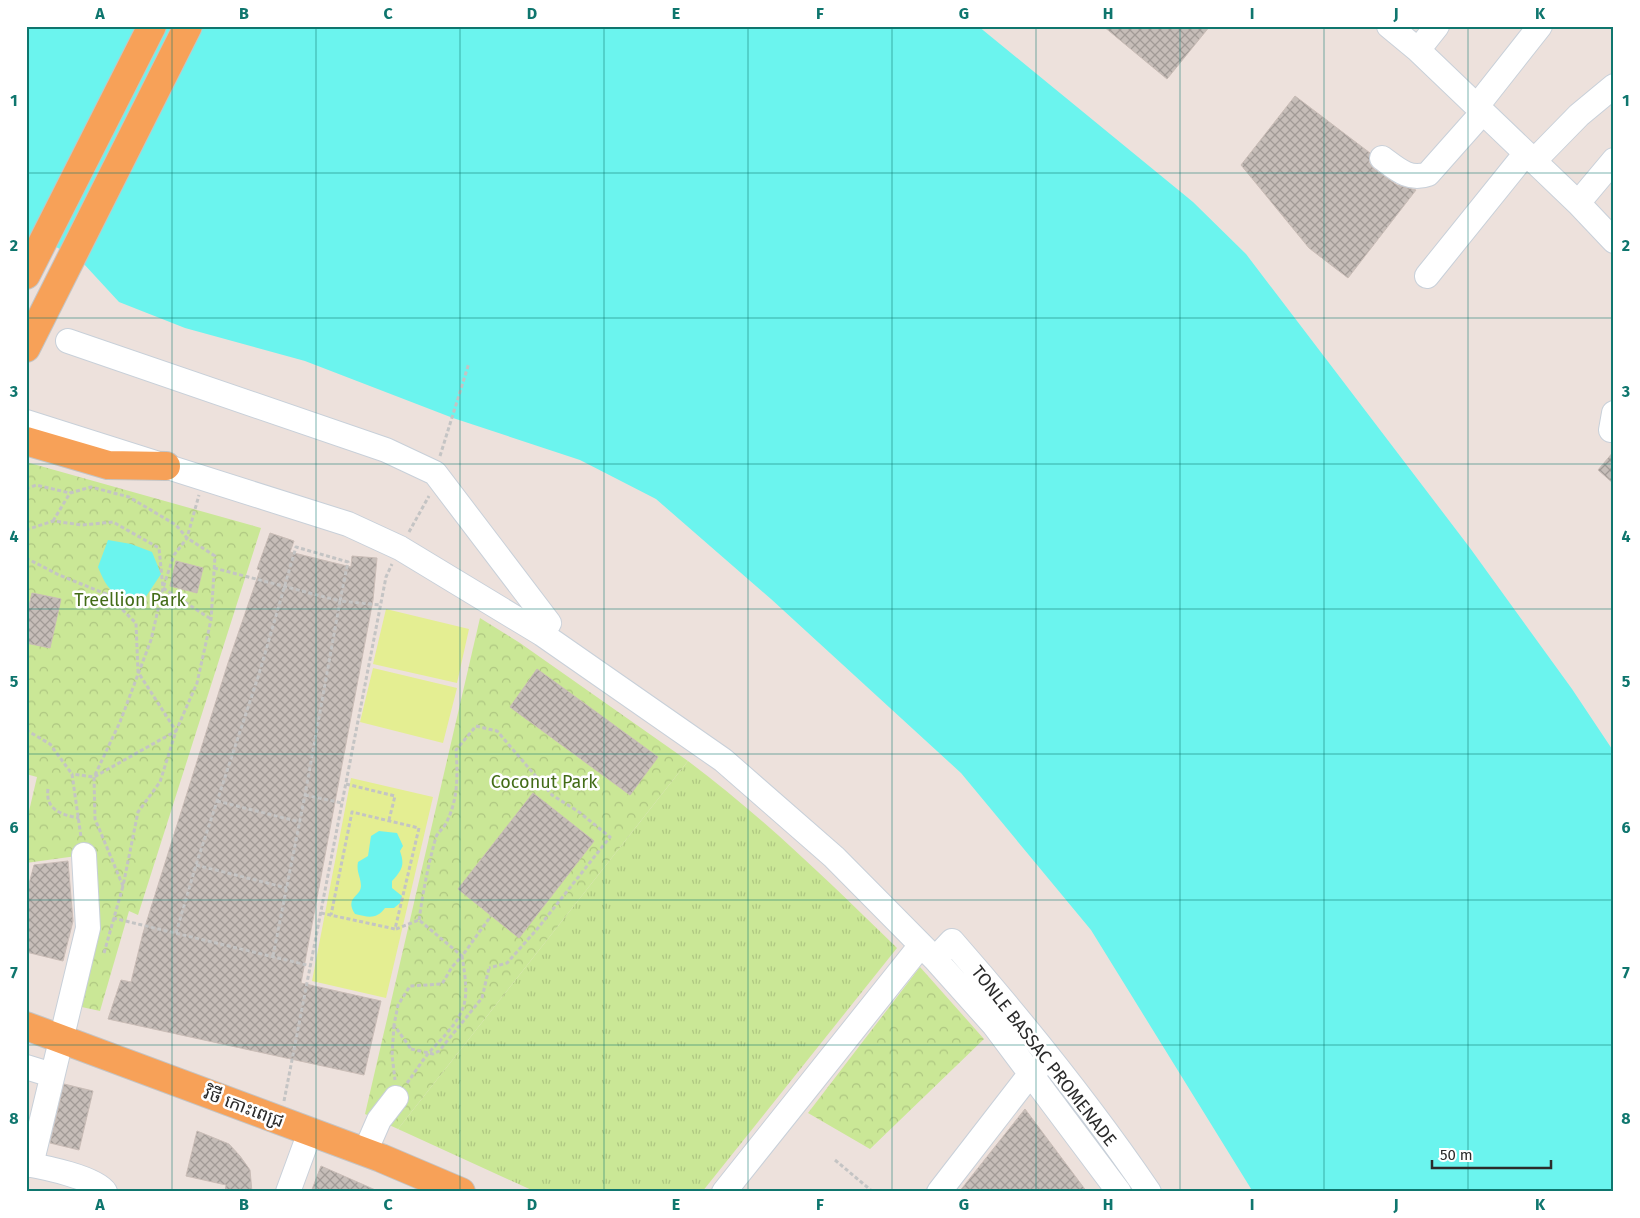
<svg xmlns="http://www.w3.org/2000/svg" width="1640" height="1218" font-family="'Fira Sans','Noto Sans Khmer',sans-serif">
<defs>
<pattern id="grass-tufts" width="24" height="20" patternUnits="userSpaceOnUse" patternTransform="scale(1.25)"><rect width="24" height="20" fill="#cae796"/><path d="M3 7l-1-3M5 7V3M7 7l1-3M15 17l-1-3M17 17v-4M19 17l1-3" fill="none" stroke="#aec681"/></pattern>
<pattern id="park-crowns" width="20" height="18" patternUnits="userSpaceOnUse" patternTransform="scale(1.25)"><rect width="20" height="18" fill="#cae796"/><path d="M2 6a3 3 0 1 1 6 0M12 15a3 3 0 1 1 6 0" fill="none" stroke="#aec681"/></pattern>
<pattern id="building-cross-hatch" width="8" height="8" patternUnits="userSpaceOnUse" patternTransform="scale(1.25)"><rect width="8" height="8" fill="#c6bdb8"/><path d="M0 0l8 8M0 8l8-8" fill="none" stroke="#a19a96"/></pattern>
</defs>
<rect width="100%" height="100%" fill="#ede1dc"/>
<!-- grass -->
<path fill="url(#grass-tufts)" d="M688,761C763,817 830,883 897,948L702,1192H536L398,1129Z"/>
<!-- park -->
<path fill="url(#park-crowns)" d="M26,462L261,528L138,915L129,911L100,1011L77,1006L91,854L26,863V824L37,777L26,774Z
M480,618L520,643L688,761L398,1129L365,1114Z
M920,967L984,1039L870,1149L808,1113Z"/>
<!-- pitch -->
<path fill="#e4ee92" d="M386,609L469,629L457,683L373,664Z
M373,668L457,688L443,743L360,722Z
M351,778L433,797L386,998L312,981Z"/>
<!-- water -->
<path fill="#6bf4ee" d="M26,26H978L1193,202L1246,254L1470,548L1572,689L1614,752V1192H1253L1091,930L961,773L771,599L656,499L580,460L453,418L305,361L185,328L119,302L83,263L53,245L26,236Z
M108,540L131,544L152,552L161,574L145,598C116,599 109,594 98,567Z
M379,831L397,833L403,846L400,851C405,865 402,870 392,881V888L402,896L400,903L394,908H385C376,920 368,917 355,914C344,897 361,897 361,886C361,877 356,872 358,862L368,856L371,836Z"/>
<!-- building -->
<path fill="url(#building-cross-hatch)" stroke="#c9bcb6" d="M1103,26H1210L1167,79Z
M1295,96L1370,153L1369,163L1374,169L1397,185L1416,190L1348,278L1309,248L1241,165Z
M1614,451V484L1598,470Z
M270,533L294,541L290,552L351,567L352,556L377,558L373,600L301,983L381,1001L364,1075L108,1019L121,980L131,982L143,933L228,663L260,570L257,569Z
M176,561L203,568L197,593L170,586Z
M32,593L61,599L50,648L26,643V619Z
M537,669L658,757L630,795L510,707Z
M533,793L594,841L519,938L458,889Z
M68,861L73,921L63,961L26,952V895L34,865Z
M64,1084L93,1091L79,1150L50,1143Z
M1025,1109L1087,1192H959Z
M197,1131L229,1144L240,1156L250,1170L252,1192H225L226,1185L186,1176Z
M321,1166L380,1192H311Z"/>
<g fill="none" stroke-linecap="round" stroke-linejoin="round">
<!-- minor casing -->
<g stroke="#c8d0d9" stroke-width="26">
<path id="minor" d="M1389,26L1418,50L1578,203L1614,241
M1418,50L1437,26
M1477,106L1540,26
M1382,158C1397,169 1409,181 1428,174L1483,112
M1534,161L1579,115L1614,86
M1578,203L1614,160
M1427,276L1526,153
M68,341L386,450L435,473L549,623L542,634
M26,422L348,524L400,548L542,634L723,760L834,857L935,959L994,1025L1119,1192
M1611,430L1614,413
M935,959L952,941C1022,1021 1089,1104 1149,1192
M26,1067L52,1075
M365,1152L379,1120L396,1098
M26,1164C43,1167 97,1178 105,1192
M31,1165L88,928L84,855
M288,1192L310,1132
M724,1192L921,945
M939,1192L1031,1073L1043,1064"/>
</g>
<!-- major casing -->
<g stroke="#c4c4c4" stroke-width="30">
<path id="major" d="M26,275L152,26
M26,348L188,26
M26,441L108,465L166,466
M26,1026L381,1158L461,1192"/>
</g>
<!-- path -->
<path stroke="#c4c4c4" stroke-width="3" stroke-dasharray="4 2.5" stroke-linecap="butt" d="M440,456L469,363
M26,489L36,485L70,493
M53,521L70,493L91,487L129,497L176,525L187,538L215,556L211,620L197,683L176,731L160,782L138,812L123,886L95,819L94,777L120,722L151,640L163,588L174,555L187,538L199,495
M26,530L53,521L82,525L113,522L159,548L163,588L211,619
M409,532L429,496
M26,558L59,575L106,594L136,623L138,672L176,731L94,777L72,774
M214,568L340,601L305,795L273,956
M26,730L50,744L72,774L81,837
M346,784L395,796L389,820
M48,789C45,810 62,815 79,818
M305,795L342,803
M217,801L300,822
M196,865L287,888
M321,913L395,929L419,828L352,812L331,915
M113,918L311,966
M419,920C423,892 428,865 436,837C438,832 442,830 445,825C458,802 458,776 456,750L476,726L497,731L552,795L579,812L610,837L538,928L507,963L489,968
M396,929L419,920L462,956L452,967L442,984L410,986L398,1005L394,1025L411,1049
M176,933L196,865L259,674L296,547L348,562L340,601L380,605
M104,953L123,886
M394,1025L392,1055L395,1080
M407,1083C416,1071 424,1057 435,1046C467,1012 470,1004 462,956L491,916
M284,1101L386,577L392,564
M835,1160L873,1192"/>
<!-- minor -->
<use href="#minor" stroke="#fff" stroke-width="24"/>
<!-- major -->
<use href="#major" stroke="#f7a158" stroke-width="28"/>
<!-- path-bridge -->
<path stroke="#c4c4c4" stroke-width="3" stroke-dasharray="4 2.5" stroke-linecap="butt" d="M411,1049L433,1054L439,1051L482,998L489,968"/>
</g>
<!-- grid -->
<path fill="none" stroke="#0f766e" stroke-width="1" stroke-opacity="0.55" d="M172,26V1192M316,26V1192M460,26V1192M604,26V1192M748,26V1192M892,26V1192M1036,26V1192M1180,26V1192M1324,26V1192M1468,26V1192M26,173H1614M26,318H1614M26,464H1614M26,609H1614M26,754H1614M26,900H1614M26,1045H1614"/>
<g text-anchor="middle" stroke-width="5" stroke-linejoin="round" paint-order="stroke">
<!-- park labels -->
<g font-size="18" fill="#436c17" stroke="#fff">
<text x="130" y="606">Treellion Park</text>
<text x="544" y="788">Coconut Park</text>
</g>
<!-- street labels -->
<g font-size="18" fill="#2b2b2b" stroke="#fff">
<text transform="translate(1044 1056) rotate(52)" y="6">TONLE BASSAC PROMENADE</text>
<text transform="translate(244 1107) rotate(21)" y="6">វិថី កោះពេជ្រ</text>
</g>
</g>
<!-- border -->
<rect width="1640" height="1218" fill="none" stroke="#ffffff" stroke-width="55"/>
<!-- scale -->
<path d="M1432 1160v8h119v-8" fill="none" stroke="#2b2b2b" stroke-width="2.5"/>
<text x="1440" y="1160" font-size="15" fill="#2b2b2b" stroke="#ffffff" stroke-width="4" paint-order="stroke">50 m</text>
<rect x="28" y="28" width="1584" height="1162" fill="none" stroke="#0f766e" stroke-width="2"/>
<g font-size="16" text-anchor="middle" font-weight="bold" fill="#0f766e">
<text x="100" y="19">A</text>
<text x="244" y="19">B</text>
<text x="388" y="19">C</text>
<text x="532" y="19">D</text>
<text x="676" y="19">E</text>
<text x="820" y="19">F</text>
<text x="964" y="19">G</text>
<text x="1108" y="19">H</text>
<text x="1252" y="19">I</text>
<text x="1396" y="19">J</text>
<text x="1540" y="19">K</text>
<text x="14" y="106">1</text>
<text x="1626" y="106">1</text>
<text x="14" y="251">2</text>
<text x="1626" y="251">2</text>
<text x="14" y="397">3</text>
<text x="1626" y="397">3</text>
<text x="14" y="542">4</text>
<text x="1626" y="542">4</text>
<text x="14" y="687">5</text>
<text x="1626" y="687">5</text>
<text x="14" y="833">6</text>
<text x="1626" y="833">6</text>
<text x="14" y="978">7</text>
<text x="1626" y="978">7</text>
<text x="14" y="1124">8</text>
<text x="1626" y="1124">8</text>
<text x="100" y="1210">A</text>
<text x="244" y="1210">B</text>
<text x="388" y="1210">C</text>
<text x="532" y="1210">D</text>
<text x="676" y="1210">E</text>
<text x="820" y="1210">F</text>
<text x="964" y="1210">G</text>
<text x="1108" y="1210">H</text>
<text x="1252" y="1210">I</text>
<text x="1396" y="1210">J</text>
<text x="1540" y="1210">K</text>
</g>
</svg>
